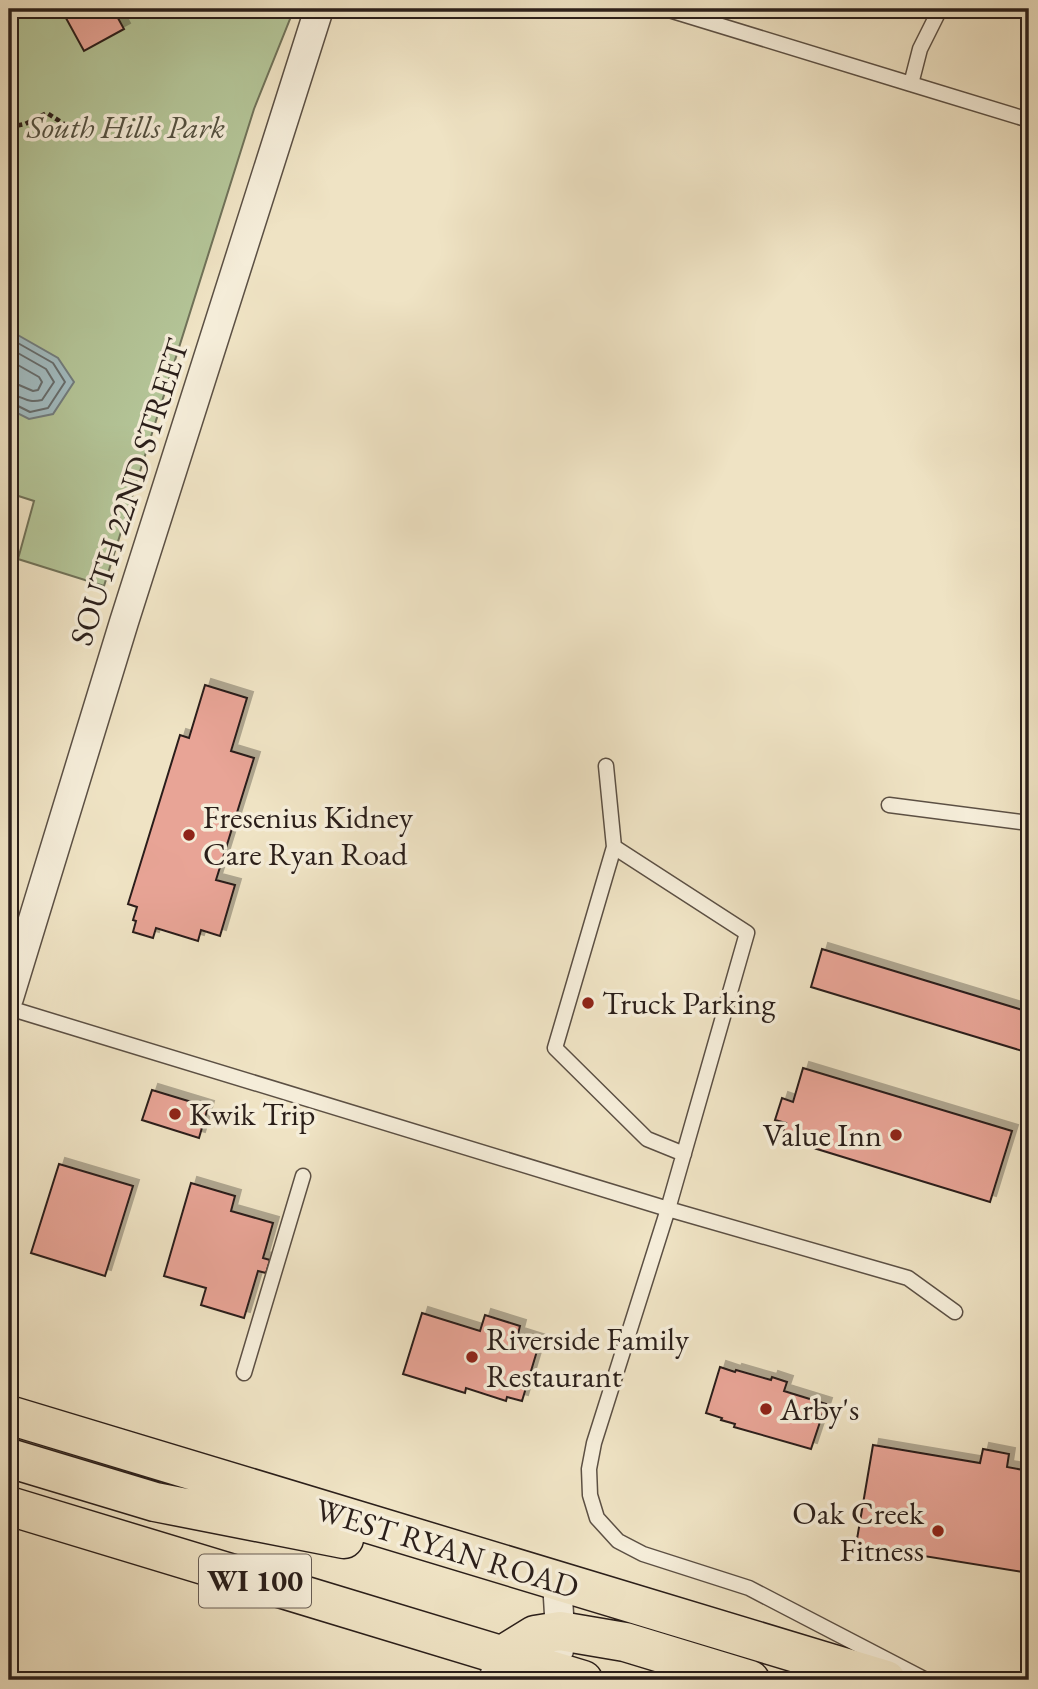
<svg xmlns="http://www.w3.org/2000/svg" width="1038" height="1689" font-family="'EB Garamond',serif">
<defs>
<filter id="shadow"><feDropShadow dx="6" dy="-6" stdDeviation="0" flood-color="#0004"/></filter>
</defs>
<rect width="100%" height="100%" fill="#efe3c4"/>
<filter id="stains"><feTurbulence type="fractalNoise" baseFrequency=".00286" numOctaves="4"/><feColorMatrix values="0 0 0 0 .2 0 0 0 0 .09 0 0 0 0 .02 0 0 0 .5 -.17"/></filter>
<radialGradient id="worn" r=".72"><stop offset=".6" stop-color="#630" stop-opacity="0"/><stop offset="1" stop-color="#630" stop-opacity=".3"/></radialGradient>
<!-- green -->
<path fill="#b4c598" stroke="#707259" stroke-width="2" d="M9,9H294L254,109L104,586L18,559L34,501L9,493Z"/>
<!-- water -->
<path fill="#a1bbc0" stroke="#727d7e" stroke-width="2" d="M9,330L58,358L74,382L53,414L29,419L9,409Z"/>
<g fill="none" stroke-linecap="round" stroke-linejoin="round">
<!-- shore -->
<path stroke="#666d6d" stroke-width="2" d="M9,338L53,363L65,382L48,408L30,412L14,404L9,403
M9,348L46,369L54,382L42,400C24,404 25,395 9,395
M9,360L39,377L42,382L38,390L33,391L19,385L9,384"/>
</g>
<!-- building -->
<path fill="#e8a496" stroke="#2b1f1a" stroke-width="2" filter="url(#shadow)" d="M61,9H113L124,29L84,51Z
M205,685L247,698L231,751L254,758L216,880L235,885L220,936L201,930L198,941L156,928L153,938L133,932L136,921L133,920L137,907L128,904L180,735L189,738Z
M822,949L1029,1012V1053L811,987Z
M803,1068L1012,1131L990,1202L781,1138L786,1123L775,1120L782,1098L793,1102Z
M152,1090L208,1107L199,1138L142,1120Z
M59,1164L133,1186L105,1276L31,1253Z
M191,1183L235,1196L231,1211L273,1223L263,1258L270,1260L266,1273L258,1271L244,1318L201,1305L206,1288L164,1276Z
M422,1313L480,1331L485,1315L520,1326L518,1334L540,1341L522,1401L507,1397L506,1401L466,1388L465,1393L403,1374Z
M720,1367L735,1372L736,1370L771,1380L772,1377L787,1382L784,1391L826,1404L811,1449L734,1427L735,1424L721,1420L722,1418L706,1413Z
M873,1445L980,1463L983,1449L1009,1454L1007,1467L1029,1471V1573L856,1545Z"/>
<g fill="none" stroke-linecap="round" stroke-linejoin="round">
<!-- service casing -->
<g stroke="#5c5044" stroke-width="17">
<path id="service" d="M666,9L911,84
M940,9L920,49L911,84L1029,120
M606,766L614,847L747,933L668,1209L594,1443L589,1469L590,1495L597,1518L618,1541L643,1554L749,1588L926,1680
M889,805L1029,823
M614,847L555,1048L647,1139L684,1154
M9,1008L668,1209L908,1278L955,1312
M244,1373L303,1176"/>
</g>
<!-- minor casing -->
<g stroke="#5c5044" stroke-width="31">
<path id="minor" d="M9,998L124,622L319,9
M557,1581L560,1631L559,1650
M493,1680L501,1656"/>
</g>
<!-- primary casing -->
<g stroke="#2b1f1a" stroke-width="41">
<path id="primary" d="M9,1415L886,1680
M9,1458L155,1502L344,1539
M9,1506L583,1680
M501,1656L535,1635L560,1631L625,1642L750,1680"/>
</g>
<!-- path -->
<path stroke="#2b1f1a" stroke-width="4.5" stroke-dasharray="5 3.5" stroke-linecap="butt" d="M9,127L25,124L47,113L64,124"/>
<!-- service -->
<use href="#service" stroke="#f5edd9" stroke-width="14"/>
<!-- minor -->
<use href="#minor" stroke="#f5edd9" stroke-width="28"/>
<!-- primary -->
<use href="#primary" stroke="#efe3c4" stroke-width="38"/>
</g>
<!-- markers -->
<g fill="#8f2418" stroke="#f5edd9" stroke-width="2.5">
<circle cx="189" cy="835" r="7"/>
<circle cx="588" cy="1003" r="7"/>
<circle cx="175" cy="1114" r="7"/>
<circle cx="896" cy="1135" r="7"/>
<circle cx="472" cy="1357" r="7"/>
<circle cx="766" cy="1409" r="7"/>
<circle cx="938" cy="1531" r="7"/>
</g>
<g text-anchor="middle" stroke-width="7" stroke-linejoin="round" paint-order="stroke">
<!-- shield labels -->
<rect fill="#f5edd9" stroke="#685d53" stroke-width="2" x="199" y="1554.5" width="112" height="53" rx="5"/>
<g font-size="30" font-weight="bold" fill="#2b1f1a">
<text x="255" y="1591">WI 100</text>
</g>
<!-- park labels -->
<g font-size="32" font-style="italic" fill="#545140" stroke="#f5edd9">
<text x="126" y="138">South Hills Park</text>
</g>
<!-- street labels -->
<g font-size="32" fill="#2b1f1a" stroke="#f5edd9">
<text transform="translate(129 492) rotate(-72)" y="11">SOUTH 22ND STREET</text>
<text transform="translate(447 1548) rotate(17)" y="11">WEST RYAN ROAD</text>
</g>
<!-- poi labels -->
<g font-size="32" fill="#2b1f1a" stroke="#f5edd9" text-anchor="start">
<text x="203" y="828">Fresenius Kidney<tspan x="203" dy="37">Care Ryan Road</tspan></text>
<text x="602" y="1014">Truck Parking</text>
<text x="189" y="1125">Kwik Trip</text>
<text x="882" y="1146" text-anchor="end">Value Inn</text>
<text x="486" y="1350">Riverside Family<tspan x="486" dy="37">Restaurant</tspan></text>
<text x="780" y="1420">Arby's</text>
<text x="924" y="1524" text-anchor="end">Oak Creek<tspan x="924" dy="37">Fitness</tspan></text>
</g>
</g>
<!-- margin -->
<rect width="1038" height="1689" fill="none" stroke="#efe3c4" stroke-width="35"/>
<rect x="10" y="10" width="1017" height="1668" fill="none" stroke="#2b1f1a" stroke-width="3.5"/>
<rect x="18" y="18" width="1003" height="1654" fill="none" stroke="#2b1f1a" stroke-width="2"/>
<rect width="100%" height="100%" filter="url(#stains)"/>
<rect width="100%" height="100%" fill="url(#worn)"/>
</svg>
